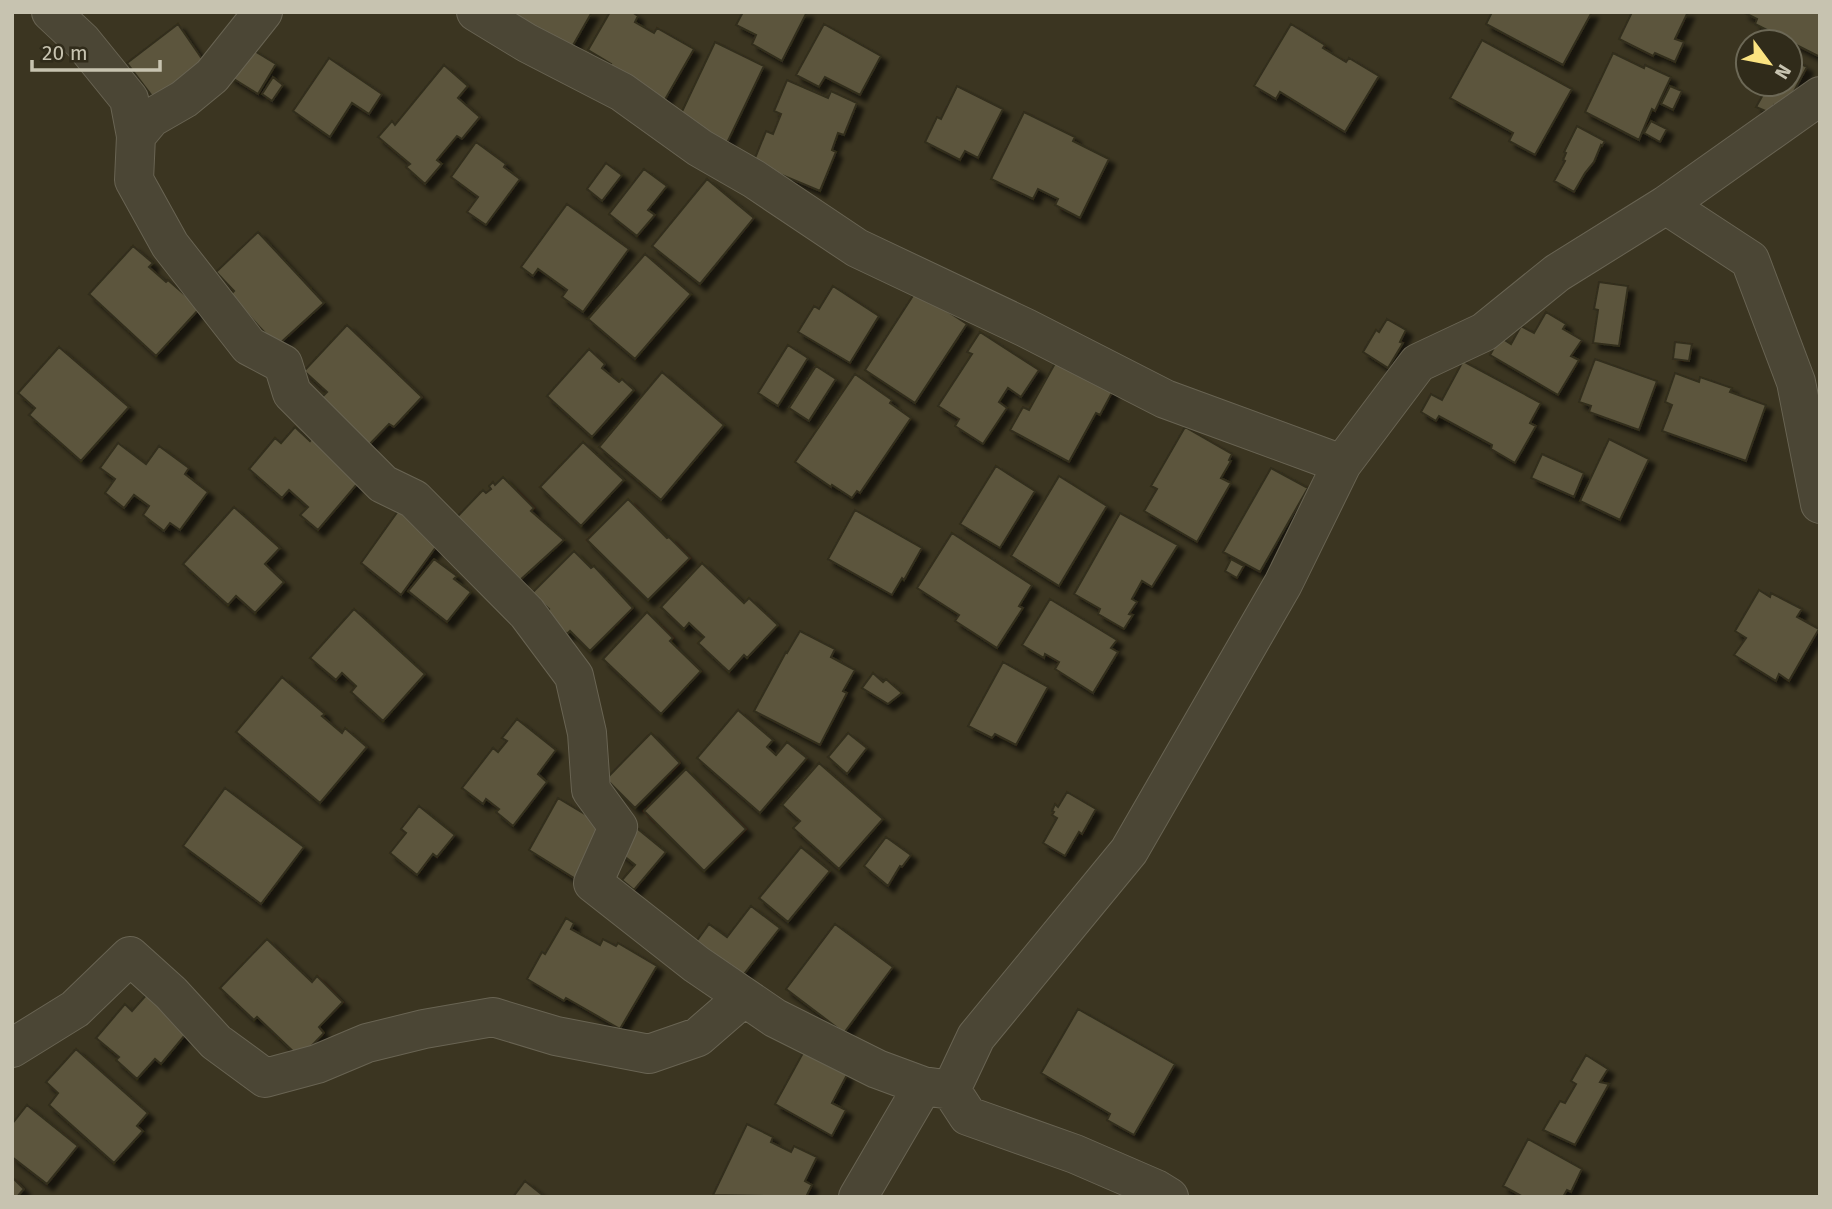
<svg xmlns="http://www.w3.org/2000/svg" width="1832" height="1209" font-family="'Fira Sans',sans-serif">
<defs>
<filter id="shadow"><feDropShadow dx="6" dy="6" stdDeviation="2" flood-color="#0009"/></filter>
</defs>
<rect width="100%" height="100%" fill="#3b3521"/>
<!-- building -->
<path fill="#5b553d" stroke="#322d1c" stroke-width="2" filter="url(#shadow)" d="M504,12H592L572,47Z
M610,12H632L638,16L635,22L654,33L657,28L694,49L663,103L608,71L611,64L588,50Z
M743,12H807L782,61L752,44L756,35L736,25Z
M1492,12H1592L1563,65L1486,24Z
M1632,12H1688L1675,39L1684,42L1675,62L1655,53L1653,56L1619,39Z
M1743,12H1820V57L1755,24L1757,19Z
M178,24L207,66L158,104L127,63Z
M824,24L881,56L860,95L825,77L819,87L796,75Z
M1291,24L1325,45L1323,48L1346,62L1349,58L1379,76L1345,132L1280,92L1276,99L1254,86Z
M1482,40L1572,89L1535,155L1509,141L1513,133L1450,98Z
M715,42L764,66L726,145L677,122Z
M248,47L276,64L258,94L229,76Z
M1613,53L1644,68L1645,65L1671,77L1655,111L1652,109L1639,140L1585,112Z
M329,58L382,94L369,114L352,103L330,137L293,111Z
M1790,58L1807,67L1784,110L1774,105L1770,113L1756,107L1769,84H1790Z
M444,65L468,86L458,98L480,117L462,139L457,136L437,160L442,164L425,184L406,167L410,164L378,137L392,121L395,125Z
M273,77L283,85L272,101L262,94Z
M787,80L828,98L831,91L857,103L844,135L838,133L832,150L836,152L820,191L753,163L766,131L773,134L781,114L774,111Z
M957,86L1003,109L978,158L965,151L960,160L925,142L937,117L941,119Z
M1670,86L1682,91L1673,110L1661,104Z
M1024,112L1075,137L1073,141L1109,159L1080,218L1055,205L1058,199L1038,189L1033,199L991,179Z
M1651,121L1667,129L1660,142L1644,133Z
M1577,126L1605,141L1602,146L1601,145L1594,162L1585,173L1574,192L1554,181L1565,161L1563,160L1566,153L1564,152Z
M476,142L506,164L504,167L520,179L486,225L467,212L478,197L451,177Z
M606,163L622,175L602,201L587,189Z
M644,169L667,186L648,210L655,215L637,236L609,214Z
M707,179L754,218L700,284L652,246Z
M567,204L629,249L583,312L562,297L567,290L538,269L533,276L521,267Z
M258,232L324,303L277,346L230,295L234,291L216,272Z
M133,246L153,263L149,267L166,282L168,280L200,308L156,356L89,294Z
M645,254L691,294L635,359L588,319Z
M1599,282L1628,286L1619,346L1593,343L1598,310L1594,309Z
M833,286L879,316L850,363L798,332L814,306L819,309Z
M916,291L967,324L915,403L865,370Z
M1546,312L1566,324L1563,329L1582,340L1571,356L1579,360L1558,395L1490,355L1500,337L1511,344L1521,326L1534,333Z
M1387,319L1406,330L1400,342L1403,343L1388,368L1363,352L1376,330L1379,332Z
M347,325L422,397L394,427L389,424L366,448L317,402L327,392L304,371Z
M980,332L1039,370L1021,397L1008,388L999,402L1007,408L983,444L955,426L959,419L938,406L972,354L967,352Z
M1675,342L1692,344L1689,361L1673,359Z
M788,345L808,358L778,406L758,393Z
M59,347L129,407L81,461L29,415L35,408L18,393Z
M589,349L605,364L602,368L619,382L622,379L634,390L592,437L547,396Z
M1058,358L1114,389L1100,415L1096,413L1069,462L1010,430L1023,407L1029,410Z
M1595,359L1657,381L1639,430L1589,412L1591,406L1579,402Z
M1463,361L1541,403L1530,423L1536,426L1515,463L1491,449L1492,445L1439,416L1436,421L1421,412L1431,394L1442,400Z
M816,366L836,379L809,421L789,408Z
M662,372L724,425L661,500L599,447Z
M1675,373L1699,382L1700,377L1732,388L1730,392L1766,405L1746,461L1662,431L1672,405L1665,402Z
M855,374L892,400L890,403L911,418L860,493L857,491L852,498L832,485L831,487L795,462Z
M295,427L310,441L320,429L369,470L318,530L300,515L308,507L289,490L282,498L249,469L275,438L281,443Z
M1185,427L1232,454L1229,460L1231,461L1221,478L1231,483L1197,542L1144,511L1157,489L1151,486Z
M1609,439L1649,459L1620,520L1580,501Z
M583,442L624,480L581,526L540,487Z
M118,443L146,464L159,446L189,468L185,474L208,492L180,530L170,523L164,531L143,515L149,506L134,495L124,508L105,493L115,479L100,468Z
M1542,454L1584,473L1574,497L1531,478Z
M996,466L1035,491L1000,548L960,524Z
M1271,468L1308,488L1260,572L1223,552Z
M1059,476L1107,506L1059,586L1011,556Z
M503,477L534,508L531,511L564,540L518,582L455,519L483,490L486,493L491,489L489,486L493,482L495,485Z
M628,499L667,538L669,537L690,558L648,600L587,540Z
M403,504L444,536L401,595L361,563Z
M234,507L280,548L265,564L284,582L255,613L236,596L228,605L183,564Z
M855,510L922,548L904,580L902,578L892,595L828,559Z
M1120,513L1178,545L1152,587L1142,581L1132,599L1137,602L1129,614L1133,615L1124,629L1098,614L1100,609L1074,594Z
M952,533L1032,585L1019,606L1023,608L997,648L955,621L959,615L917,588Z
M574,551L591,568L594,566L633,608L590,651L570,631L567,634L546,613L549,609L532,593Z
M434,559L457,576L454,579L471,592L447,622L408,591Z
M1231,559L1244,566L1237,578L1225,571Z
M702,563L744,603L749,598L778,625L747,658L744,655L729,672L698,643L704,637L689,623L684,629L661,607Z
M1759,590L1770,597L1771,593L1802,609L1797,617L1819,629L1789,681L1779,674L1776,681L1734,655L1746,638L1735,631Z
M1050,599L1117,640L1111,648L1118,652L1093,693L1055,669L1059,662L1045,654L1044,658L1022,645Z
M354,609L425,674L383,721L351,692L356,686L342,673L336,680L310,658Z
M647,612L673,638L670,641L701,671L661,714L603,659Z
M800,631L835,649L831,657L855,670L843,691L847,693L820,745L754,711L786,652L787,653Z
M1003,662L1048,687L1016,745L995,734L992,738L968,726Z
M873,673L883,682L886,679L902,693L888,704L862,688Z
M282,677L325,714L322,716L342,733L345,728L367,747L320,803L236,732Z
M738,710L773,740L767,747L776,755L787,742L807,758L760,813L697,758Z
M517,719L556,750L538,774L547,782L513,826L496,812L499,809L486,799L483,804L462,788L493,748L498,752L507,741L502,738Z
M651,733L680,763L635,808L606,779Z
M848,733L867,748L847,774L828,757Z
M819,763L883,819L839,869L793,828L800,821L782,805Z
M686,769L746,829L704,871L644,811Z
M225,788L304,847L261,904L183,846Z
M1067,792L1096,809L1082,834L1079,832L1065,856L1043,843L1057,818L1052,815L1054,812L1052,811L1055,804L1058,807Z
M558,798L613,831L582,883L529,850Z
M419,806L455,835L437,857L433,854L417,875L390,853L406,833L401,829Z
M633,825L666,852L634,890L622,880L635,865L614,848Z
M886,837L911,855L902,867L900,866L888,886L864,866Z
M801,847L830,871L788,922L759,898Z
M751,906L780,928L741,978L693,946L709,924L727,937Z
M566,918L574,923L571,929L600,945L603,939L616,946L618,943L657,966L620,1029L566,998L564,1001L527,979L542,952L545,954Z
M835,924L893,967L844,1033L786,989Z
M267,939L312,982L317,976L343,1002L319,1027L324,1033L300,1058L257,1017L254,1020L220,988Z
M148,993L190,1029L161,1064L155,1059L137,1079L116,1060L119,1057L96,1038L125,1004L132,1011Z
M1078,1009L1175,1064L1134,1135L1107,1120L1110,1114L1041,1073Z
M76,1049L148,1113L137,1126L143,1131L114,1163L49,1105L58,1093L46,1082Z
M804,1051L847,1075L832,1103L846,1110L832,1136L775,1104Z
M1586,1055L1608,1069L1600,1082L1609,1084L1575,1145L1543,1130L1560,1101L1565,1103L1576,1084L1571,1081Z
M27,1105L78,1146L47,1184L12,1157V1124Z
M747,1124L773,1137L771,1142L791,1152L794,1146L817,1157L805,1181L812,1185L806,1197L713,1195Z
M1528,1139L1582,1169L1571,1192L1567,1190L1563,1197H1523L1503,1186Z
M12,1177L24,1189L17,1197H12Z
M525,1181L545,1197H513Z"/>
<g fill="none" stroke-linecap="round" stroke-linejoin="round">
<!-- minor casing -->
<g stroke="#696453" stroke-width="40">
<path id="minor" d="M51,12L82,41L129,99L136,136L134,180L170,245L249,346L283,364L292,393L383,484L414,499L527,613L574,676L587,733L591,790L618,827L593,883L696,964L775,1018L877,1069L923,1086
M476,12L527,43L622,92L700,148L754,179L857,248L1026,328L1165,399L1342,464
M136,136L151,118L184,99L212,76L263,12
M1666,205L1750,260L1796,382L1820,504
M12,1048L75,1009L130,956L171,993L216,1042L265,1078L317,1064L367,1043L424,1029L493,1017L556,1036L649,1054L698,1037L744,997
M951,1090L968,1116L1075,1154L1156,1189L1169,1197
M858,1197L923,1086L951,1090L976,1037L1129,851L1283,584L1342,464L1418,363L1484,332L1557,273L1666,205L1820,96"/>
</g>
<!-- minor -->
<use href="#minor" stroke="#4b4635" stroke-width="38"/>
</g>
<!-- border -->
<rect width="1832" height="1209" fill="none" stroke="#c7c3b0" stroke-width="28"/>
<!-- north arrow -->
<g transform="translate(1769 63) rotate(122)"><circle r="33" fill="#302b1a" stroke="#6c6856" stroke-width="2"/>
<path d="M0-5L12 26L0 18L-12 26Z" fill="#fbe381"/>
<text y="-10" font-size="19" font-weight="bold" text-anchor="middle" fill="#c7c3b0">N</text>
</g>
<!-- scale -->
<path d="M32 60v10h128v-10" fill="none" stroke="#c7c3b0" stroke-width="3.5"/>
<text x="42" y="60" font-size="21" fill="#c7c3b0" stroke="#302b1a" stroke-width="5" paint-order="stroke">20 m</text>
</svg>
